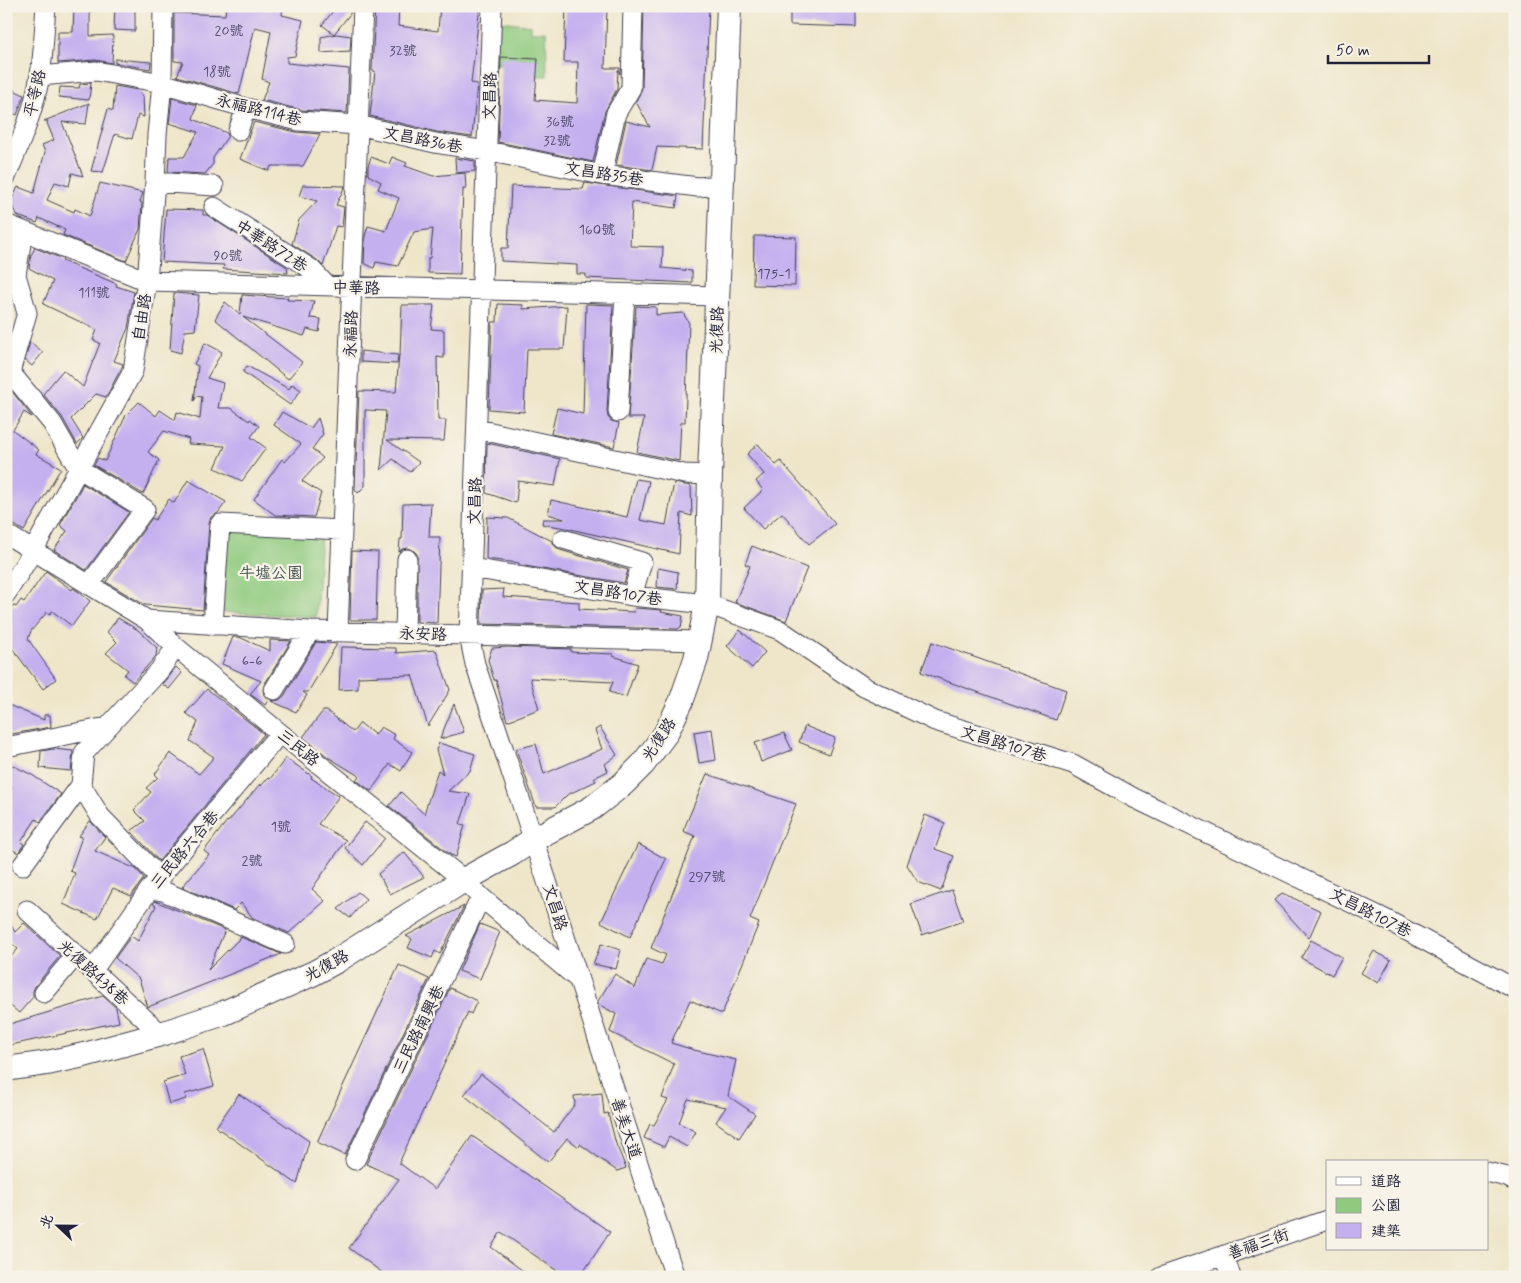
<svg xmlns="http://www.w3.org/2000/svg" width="1521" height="1283" font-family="Mynerve,'LXGW WenKai TC',sans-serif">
<rect width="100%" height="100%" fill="#f7f3e8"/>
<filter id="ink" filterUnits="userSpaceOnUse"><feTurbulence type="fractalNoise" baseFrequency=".02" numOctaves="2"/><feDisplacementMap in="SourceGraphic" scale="10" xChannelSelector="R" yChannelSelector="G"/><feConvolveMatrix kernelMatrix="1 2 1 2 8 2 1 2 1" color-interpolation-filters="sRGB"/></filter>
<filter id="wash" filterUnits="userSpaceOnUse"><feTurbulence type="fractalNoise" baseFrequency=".0096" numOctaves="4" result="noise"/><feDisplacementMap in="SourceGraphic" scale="20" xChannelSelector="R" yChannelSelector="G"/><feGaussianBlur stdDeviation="1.12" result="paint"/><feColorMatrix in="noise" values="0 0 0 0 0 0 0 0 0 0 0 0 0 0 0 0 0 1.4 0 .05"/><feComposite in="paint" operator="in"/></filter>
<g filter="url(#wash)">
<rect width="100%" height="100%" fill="#efe6ca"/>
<!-- green -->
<path fill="#8fca7e" stroke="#58765c" d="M493,20L531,25V32L546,31L547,76H532L531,63L491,64Z
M226,527L321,532L316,617L221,612Z"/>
<g id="blocks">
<!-- building -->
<path fill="#c5b0ef" d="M74,6H90V36L113,35L112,63L95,60L58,63V32H73Z
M115,6H135V31L114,30Z
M226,6H283L282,15L303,20L295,56L287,57V63L349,69L347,113L301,110L262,100L269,82L262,79L271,31L255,27L239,94L177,76L183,62L174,61V13L225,15Z
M337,6H351L350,14L334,34L322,25Z
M375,6H399L398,26L438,31L440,6H480L471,83L477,84L472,137L437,132L370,116L375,71H372Z
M566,6H607L605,68H620V74L618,70L617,89L605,111L593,162L498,142L501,57L538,59L535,100L577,103L578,62H564Z
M644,6H709L703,149L657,147L652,170L616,165L626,121L650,127L636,102L642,88Z
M790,6H856V27L790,25Z
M336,34L351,36L350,51L321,53V37Z
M115,59L151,62L150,69L115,63Z
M91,83L89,100L59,97L60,87L79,88L80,84Z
M6,86L24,95L17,115L6,110Z
M115,86L138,90L143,96L144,117L138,115L132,139L115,134L103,172L91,171L108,109L113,111Z
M172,98L197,105L193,119L227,133L228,136L213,158V164L205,174L168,172L169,157H184L198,132L169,123Z
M89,103L86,124L62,122L83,176L72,173L69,186L55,182L47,200L74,212L75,209L90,216L100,183L143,193L140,202L142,203L140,229L126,261L63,235L65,230L39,218L37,223L18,216L10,203L18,187L34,193L45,152L42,145L54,140L47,123L48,121H44Z
M254,122L296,132L320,134L303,166H271L269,171L240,159Z
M371,157L389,164L392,157L407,163L405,166L433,176L465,173L466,189H463L460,274L428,273V258H430L433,229L414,232L398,266L376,262L374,268L364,263L365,236L368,226L386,231L399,198L378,189L381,182L368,175V166Z
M455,158L475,161V171L456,173Z
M585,183L678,196L676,208L632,202L630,246L663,247L662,268L692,271V283L586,278V274H577V265L501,261V248H508L511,186L583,189Z
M303,185L345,186L336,205L344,207L342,227L336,226L323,266L317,260L292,244L299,220L317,201L299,196Z
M166,209L203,210V215H207L287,267L288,273L223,269L224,265L162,262Z
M754,236L796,237L795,286L753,285Z
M35,248L63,259L62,261L117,284L116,286L134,292L128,328L114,361L123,364L122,367L106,397L96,394L71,419L83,438L77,444L62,417L43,394L63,370L83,387L100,343L93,340L97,330L43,304L53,281L29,268L31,255Z
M174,293L199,295L195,330L185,331L181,353L170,350Z
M242,295L288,298L287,300L314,301L310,318L321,319L319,332L307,329L304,336L243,317L302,362L288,379L215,319L225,302L240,314Z
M498,304L523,305V309L567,306L564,349H527L524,412L489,409L492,322H497Z
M586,304L613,305L607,411L608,417L611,421L619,423L614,447L551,434L557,408L583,414Z
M402,305H434L431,329L444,330V358L437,357L438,420H446L444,441L387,440L419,462L410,472L393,459L381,470L386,411L365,410V486L358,493L355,489L359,391L396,392L399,355H400Z
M636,306L656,307V315L683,313L689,323L685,422H681L679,461L637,452L644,418H628Z
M30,342L43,352L32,366L25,360Z
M205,343L222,352L207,378L223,383L218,408H231L249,421L250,419L259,426L251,437L266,448L242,481L215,468L225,446L188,444L189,439L164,431L148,452L159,460L143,494L94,465L98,458L105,461L126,415L139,402L156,416L160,410L175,420L177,412L200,419L202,397L197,396L194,401L198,366L194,364Z
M361,351L398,355L397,364L361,362Z
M247,366L289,389L292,384L301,390L290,405L243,372Z
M6,388L11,390L32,417L24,412L13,430L39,450L36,454L61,468L24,531L6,520Z
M282,412L311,428L318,418L323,434L312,449L323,458L302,481L321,493L314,517L275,515L254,499L282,459L285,462L301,444L274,425Z
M487,443L560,459L555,486L518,481L516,503L486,493Z
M758,444L776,465L781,461L835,524L809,544L782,513L763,529L744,508L763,490L756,481L764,474L747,454Z
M636,479L649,481L640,520L666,525L674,483L691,486L692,516L681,513L679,554L566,528L542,524L543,519H564L548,514L551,500L627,517Z
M188,480L226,502L218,513L211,517L209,523L203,610L145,605L106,582L152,518L155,520L169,499L174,503Z
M83,484L129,512L86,570L54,550L67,531L60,525Z
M431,503L429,537H440L437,623L417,622V554L413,550L408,548L402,549L399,552L400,539H402L403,504Z
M487,517L508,518L552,541L555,546L560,550L628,570L624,583L519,565V563L486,559Z
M752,546L807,568L786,621L735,602L750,566L745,564Z
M352,551L378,552L376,620H350Z
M658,568L678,572L677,589L657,587Z
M46,571L72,590L73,588L79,592L90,601L72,626L52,611L50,614L47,612L31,631L28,639L56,679L43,689L12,648L6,656V615L13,605L16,607L21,600L24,602Z
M504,589L503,597L579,602V609L634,612L635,608L662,610L661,612L683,616L681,627L678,629L481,624L482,590Z
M118,618L138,630L157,648L156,656L133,682L124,675L128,670L106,653L117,642L107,632Z
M740,630L765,652L752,668L727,646Z
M233,637H239L270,651V640L291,641L264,685L263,690L264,695L268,700L265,705L250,694L261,681L222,664Z
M316,642L337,644L308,692H303L307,695L296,712L271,701L279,700L284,696Z
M932,642L1066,690L1056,720L921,672Z
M341,647L396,648V653L436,650L450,690L428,726L412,675L358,677V689L339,690Z
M508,647L571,649V652L613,654V656L638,664L626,697L609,692L613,682L530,678L539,709L507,721L496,680H494L488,660L492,648Z
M176,667L182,673L169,689L162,684Z
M207,689L264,734L159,861L131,831L145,821L134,810L151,792L146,788L158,777L155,774L170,753L199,774L214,757L190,741L198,722L186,713Z
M6,704L44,720V715H50L51,727L6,735Z
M454,704L464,732L440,739Z
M323,711H327L353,732L360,723L375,735L381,727L395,735L393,739L412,752L401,771L390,764L371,791L356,780L359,776L328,757L303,737Z
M805,726L835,738L829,754L799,742Z
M600,727L617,755L605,764L608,771L594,778L596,781L567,795L555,807H536L516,749L536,744L544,774L602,749L595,730Z
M712,729L716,760L699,763L694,732Z
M784,733L792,750L761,762L755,743Z
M439,743L475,754L470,771L448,791L470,794L460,824L465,825L456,857L451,855L389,806L401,792L424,814L438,770L443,774L436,750Z
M53,749L73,751L71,771L40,768L41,751Z
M286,758L312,776L311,778L339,796L318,824L346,840L312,889L325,901L289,933L253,918L241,903L234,910L182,887L209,855L204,851L227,821L228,822L260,784L261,786L268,778L270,779Z
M6,762L32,775L61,794L40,822L36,819L21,842L24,844L18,853L6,845V797L12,787L6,785Z
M707,774L796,804L750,919L759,923L722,1014L690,1000L671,1043L694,1050L736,1060L728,1096L755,1114L739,1138L716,1122L726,1107L688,1099L679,1123L696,1132L687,1147L669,1137L664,1147L644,1138L650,1124L654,1125L668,1100L662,1098L674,1064L610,1032L616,1014L598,1004V1001L615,974L635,988L646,959L662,964L666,955L651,948L695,836L683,831Z
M925,815L945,823L935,849L954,856L941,891L918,882L907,865Z
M90,821L105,837L95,851L136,869L144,878L131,896L113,888L97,919L63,904L75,873L70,871L82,837L79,836Z
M365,822L385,838L363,865L345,848Z
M638,844L666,859L630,937L601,922Z
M404,852L424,877L390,894L378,874Z
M952,890L963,921L922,935L911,904Z
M358,892L366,899L350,918L338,909Z
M1282,893L1321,911L1309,938L1274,900Z
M155,901L225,930L208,970L241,937L281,954L148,1007L139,979L115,958L131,936L138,941L156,906L153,904Z
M464,906L440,954L435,951L432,958L408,948L412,939L406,936Z
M6,917L15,932L24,923L60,956L35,986L33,991V997L19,1013L6,1002V962L18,949L6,938Z
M480,924L500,932L480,979L459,971Z
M1311,940L1342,957L1332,975L1301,958Z
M601,944L621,950L616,969L593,964Z
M1374,951L1391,960L1378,983L1361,973Z
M399,965L429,979L345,1155L317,1142Z
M450,988L477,1001L471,1014L468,1012L399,1163L435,1189L472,1136L610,1232L580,1277H566L501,1232L491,1247L531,1277H388L349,1248L399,1179L366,1164Z
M103,996L116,1008L119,1022L6,1046V1025Z
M203,1049L214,1086L185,1094L186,1099L169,1104L163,1082L185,1075L179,1056Z
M481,1074L554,1132L575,1104L574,1096L602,1093L604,1114L608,1113L616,1144L626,1168L617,1171L580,1144L579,1147L567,1138L548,1162L464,1095Z
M239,1094L309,1141L297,1184L216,1127Z"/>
</g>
</g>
<g filter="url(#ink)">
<use href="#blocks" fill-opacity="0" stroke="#413f50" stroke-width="1"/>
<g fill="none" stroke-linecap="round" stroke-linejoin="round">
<!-- minor casing -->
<g stroke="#413f50" stroke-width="21">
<path id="minor" d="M492,6L469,635L475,664C544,867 608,1072 675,1277
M40,76L96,71L162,83L246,108L299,121L358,125L435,143L487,151L602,175L698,187L721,185
M238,131L246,108
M602,175L616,113L631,88L633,6
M6,177C20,143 34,111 40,75C44,52 44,29 46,6
M155,182L214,186
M214,207L311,269L327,286
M6,224L147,281L717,296
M23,231L16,275L27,313L10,372L52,423L78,468L145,509L89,585
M618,412L625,294
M477,429L684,474L710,475
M6,534L147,620L176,647L280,733L464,880L481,897L578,979
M563,539L642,562L632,596
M472,568L632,596L707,604L780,630L864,687L935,721L1073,764L1134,798L1385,919L1515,989
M6,594L33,551L133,371L147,281L155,182L157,135L162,83L163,6
M147,620L310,631L699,641
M213,625L220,524L342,530
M338,631L363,6
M405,632L407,559
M274,690L310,631
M6,747L107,727
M22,866L81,785
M160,878L100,816L81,785L84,753L159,671L176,647
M150,889L163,891L285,944
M27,910L161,1034
M93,970L150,889L280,733
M44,993L76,955
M355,1160L481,897
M1487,1172L1507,1177L1515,1181
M1224,1255L1231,1277
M1161,1277L1327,1220"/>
</g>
<!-- major casing -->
<g stroke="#413f50" stroke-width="26">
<path id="major" d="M6,1069L47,1063L84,1055L161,1034L224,1013L314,973L336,961L464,880L513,853L534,839L592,808L623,784L643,764L666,733L681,702L696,659L707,604L710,475L729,6"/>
</g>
<!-- minor -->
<use href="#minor" stroke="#fff" stroke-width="19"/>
<!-- major -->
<use href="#major" stroke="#fff" stroke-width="24"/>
</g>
</g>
<g text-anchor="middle" stroke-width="4.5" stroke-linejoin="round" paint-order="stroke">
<!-- number labels -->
<g font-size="14" fill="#4b4668">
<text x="229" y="35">20號</text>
<text x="403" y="55">32號</text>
<text x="217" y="76">18號</text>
<text x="560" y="126">36號</text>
<text x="557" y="145">32號</text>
<text x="597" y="234">160號</text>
<text x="228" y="260">90號</text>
<text x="774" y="278">175-1</text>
<text x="94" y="297">111號</text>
<text x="252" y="665">6-6</text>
<text x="281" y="831">1號</text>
<text x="252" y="865">2號</text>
<text x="707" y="881">297號</text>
</g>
<!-- street labels -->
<g font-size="16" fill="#22223b" stroke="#f7f3e8">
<text transform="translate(34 93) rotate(-77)" y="6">平等路</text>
<text transform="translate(489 96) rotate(-88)" y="6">文昌路</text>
<text transform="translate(259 109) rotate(14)" y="6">永福路114巷</text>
<text transform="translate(423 139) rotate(11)" y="6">文昌路36巷</text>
<text transform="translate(604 173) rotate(9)" y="6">文昌路35巷</text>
<text transform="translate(272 245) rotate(33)" y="6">中華路72巷</text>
<text transform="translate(356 287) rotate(1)" y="6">中華路</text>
<text transform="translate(141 317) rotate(-81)" y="6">自由路</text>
<text transform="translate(716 330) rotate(-88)" y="6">光復路</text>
<text transform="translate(350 334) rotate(-88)" y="6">永福路</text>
<text transform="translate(474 501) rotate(-88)" y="6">文昌路</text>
<text transform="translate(618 592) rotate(9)" y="6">文昌路107巷</text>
<text transform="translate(423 633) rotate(2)" y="6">永安路</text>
<text transform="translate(658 739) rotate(-57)" y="6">光復路</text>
<text transform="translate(1004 743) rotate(17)" y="6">文昌路107巷</text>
<text transform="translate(299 747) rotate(39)" y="6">三民路</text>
<text transform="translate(184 849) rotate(-50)" y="6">三民路六合巷</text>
<text transform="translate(556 907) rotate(73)" y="6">文昌路</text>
<text transform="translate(1371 912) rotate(27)" y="6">文昌路107巷</text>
<text transform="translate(326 965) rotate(-29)" y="6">光復路</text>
<text transform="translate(94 972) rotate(42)" y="6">光復路438巷</text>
<text transform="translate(418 1029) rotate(-64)" y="6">三民路南興巷</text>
<text transform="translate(627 1128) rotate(72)" y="6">善美大道</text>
<text transform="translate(1258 1243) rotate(-19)" y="6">善福三街</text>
</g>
<!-- park labels -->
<g font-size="16" fill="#43544f" stroke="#f7f3e8">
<text x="271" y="578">牛墟公園</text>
</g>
</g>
<!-- margin -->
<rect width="1521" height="1283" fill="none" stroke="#f7f3e8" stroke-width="25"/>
<!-- legend -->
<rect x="1326" y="1160" width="162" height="90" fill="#f7f3e8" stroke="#a29fa3"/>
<rect x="1336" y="1177" width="25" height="8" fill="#ffffff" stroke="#a29fa3"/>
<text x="1371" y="1186" font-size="15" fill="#22223b">道路</text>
<rect x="1336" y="1198" width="25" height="15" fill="#8fca7e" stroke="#a29fa3"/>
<text x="1371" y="1210" font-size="15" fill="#22223b">公園</text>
<rect x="1336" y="1223" width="25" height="15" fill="#c5b0ef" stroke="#a29fa3"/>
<text x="1371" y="1236" font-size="15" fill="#22223b">建築</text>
<!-- north arrow -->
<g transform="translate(58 1226) rotate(292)" stroke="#f7f3e8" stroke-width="4" paint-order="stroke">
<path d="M0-4L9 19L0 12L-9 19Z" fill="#22223b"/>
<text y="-8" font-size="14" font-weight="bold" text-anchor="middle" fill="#22223b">北</text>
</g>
<!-- scale -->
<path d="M1328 55v8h101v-8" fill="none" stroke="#22223b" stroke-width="2.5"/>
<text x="1336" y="55" font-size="15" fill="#22223b" stroke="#f7f3e8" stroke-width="4" paint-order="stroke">50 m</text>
</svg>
